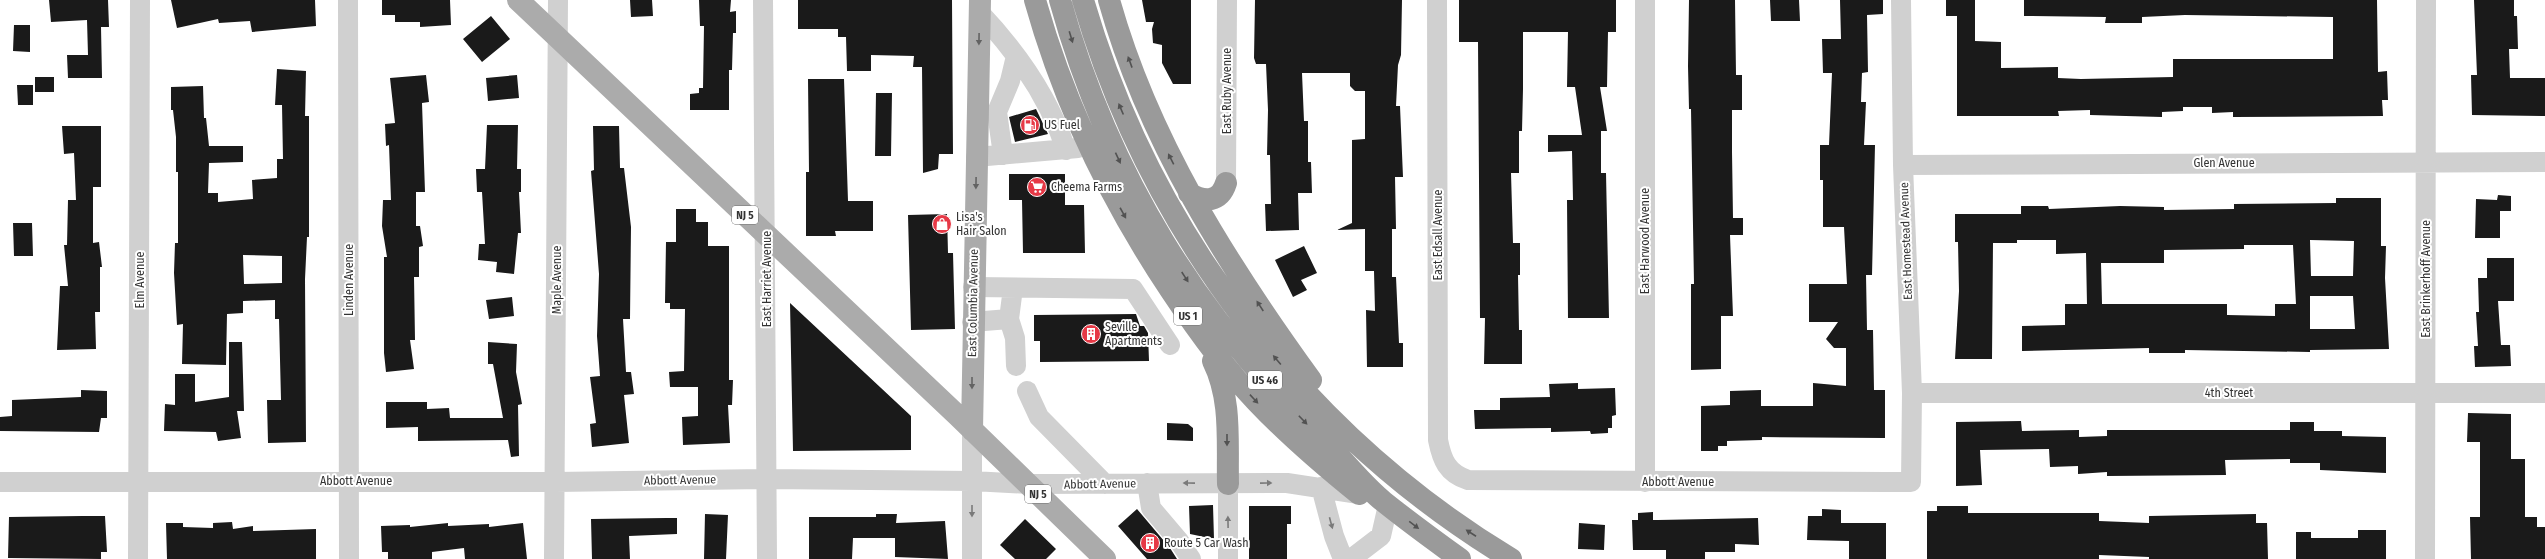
<svg xmlns="http://www.w3.org/2000/svg" width="2545" height="559" font-family="'Fira Sans Condensed',sans-serif">
<rect width="100%" height="100%" fill="#fff"/>
<!-- building -->
<path fill="#1a1a1a" fill-rule="evenodd" d="M49,0H108L109,27H101L102,78H68L67,55H88L87,20L51,22Z
M171,0H315L316,26L252,32L250,21L219,23L218,19L177,28Z
M382,0H450L451,25L420,27V22H395V15H382Z
M630,0H652L653,16L631,17Z
M699,0H731L730,12L736,11V33H733L732,70H729V110H690V94L699,93V88H703L704,26H700Z
M798,0H952L953,154H939L938,169L923,173L922,67H913L914,56L871,55V71H847L846,37H838V29H798Z
M1142,0H1191V84H1173L1162,63V45L1153,43L1152,29L1154,22H1146Z
M1255,0H1402L1401,55L1398,65L1396,106H1400L1403,177H1395L1396,229H1392V277H1396L1399,343H1403V367H1367L1366,310L1375,311L1374,271H1365V229L1337,230L1352,223V140L1365,139V91H1355L1350,86V73H1302L1304,121H1308V162H1311L1312,193H1298L1299,230L1266,231L1265,204H1271L1270,155H1267L1268,110L1266,64H1256L1254,58Z
M1459,0H1616V32H1608L1607,87H1600L1607,131H1601V173H1606L1609,318H1568L1567,200H1573L1572,151L1548,152V135H1582L1575,87H1567L1568,32H1523V89L1522,131H1519V173H1511L1513,243H1520V275H1518L1519,330H1522V364H1484L1485,318H1480L1478,42H1459Z
M1689,0H1735L1736,75H1742V110H1732V152L1733,218H1743V235H1730L1733,316H1721V369L1691,370V284H1694L1691,109H1689L1688,66Z
M1770,0H1799L1800,21H1771Z
M1840,0H1883V14L1867,15L1868,72L1862,73L1861,102H1866L1864,145H1875L1872,275H1866L1867,330H1873L1874,390H1885V438L1762,437V440L1727,441V446H1718V451H1701V406L1730,405V391L1761,390V406H1813V383L1846,386V348H1834L1826,339L1838,322H1809V284H1847L1844,227H1823V180H1820V145H1829L1832,73H1823L1822,39H1841Z
M1946,0H1975V41L2001,42V68L2058,67V78L2081,79L2173,77V59H2333V17L2185,15L2142,17V23H2105L2106,17L2024,16V0H2377L2378,72L2387,71L2388,100H2382L2383,116L2233,117V112L2212,113V107H2183V111L2162,112V117L2090,115V110L2058,111L2059,116H1957V16H1946Z
M2474,0H2514V16H2517L2518,49H2509L2510,78H2545V116L2472,115L2471,75H2477Z
M491,16L510,39L482,62L463,39Z
M14,25H30V52L13,51Z
M277,69L306,71L305,116H309V237H307L305,279L306,442L268,443L267,400H281L279,319H275V300L243,301V313L227,314L226,365L182,364L183,324L177,325L174,273L175,243H178V172H176V137L173,110H171V87L203,86L204,118H206L209,146H243V162L209,163L208,193H218V202L253,199L252,180L277,178V159H283L282,105H275ZM243,255L282,256V283L244,284Z
M426,75L429,102L422,103L425,192H416V226H420L423,246L419,247V277H414L415,340H410L414,369L386,372L384,353V257H387L382,226L383,200H391L389,145L386,146L385,124L395,123L390,78Z
M517,75L519,98L488,101L486,78Z
M35,77H54V92H35Z
M808,79H844L848,201H873V231H835L836,236H806V172H809Z
M17,85H33V105H18Z
M876,93H892L891,156H875Z
M1036,109L1048,134L1015,142L1009,117Z
M487,125H518L517,169H521V192H519L521,233H518L514,274L496,272L497,262L478,260L479,244H485L482,192H477L476,169H485Z
M62,126H101V187H93V243L99,242L102,267H100V312H95L96,349L57,350L60,286H68L64,245H67L68,200H76L74,153L64,154Z
M593,126H619L620,168H624L631,227L630,319H623L626,372H631L634,394L624,395L629,443L592,447L590,424L596,423L590,377L600,376L597,336L599,274L591,171L594,170Z
M1009,174H1065V205H1084L1085,253H1023L1022,200H1009Z
M2498,195L2511,196V211H2500V238H2475L2476,199L2497,200Z
M2336,198H2381V246H2386L2385,278L2389,349L2310,350V352L2185,350V353H2149V348L2022,351V326L2065,325V304H2087L2086,253L2056,254V240H2017V243H1993L1992,359H1955L1959,291L1958,242H1955V214H2021V206H2048L2049,209L2120,206L2164,207V210L2234,209V204L2336,203ZM2310,240L2354,241L2353,276H2311ZM2244,245H2293L2296,304H2275V316L2227,315V304H2102L2101,263H2164V250L2244,249ZM2310,296H2353L2355,329H2310Z
M676,209H696V222H708V246H729V380H733L732,405H728L730,443L683,445L682,417L698,416V387H670L669,372L684,371L685,309H670V303H665L666,242H676Z
M947,214L948,253H953L955,329L911,330L908,215Z
M13,223H32L33,256H14Z
M1304,246L1317,273L1301,280L1307,290L1293,297L1275,260Z
M2487,258H2514V301H2498L2501,345H2510L2511,366L2475,367L2474,346H2478L2476,312H2479L2478,278H2487Z
M512,297L514,316L489,319L486,300Z
M790,303L911,416V450L793,451Z
M1136,314L1140,326H1144L1148,333L1149,361L1040,362V341H1034V315Z
M229,342H242L244,411H237L241,438L218,441L216,432L164,431L165,404L175,405V374H195V402L229,397Z
M488,342L517,344L516,372L522,404L518,405L519,456L511,457L508,440L418,441V427L386,428V402H427V409L449,408L450,418H503L493,364H488Z
M1578,383V389L1615,388L1616,415L1612,416V428H1608V433L1591,434L1590,431L1551,432V428L1475,429L1474,410H1500V398L1550,397L1549,384Z
M81,390L107,391V418H101L99,432L0,431V417L12,416V400L81,397Z
M2468,413L2511,414V459H2525V517H2537V527H2545V559H2471L2470,517H2480V442H2467Z
M2021,421L2022,431L2079,430V437L2107,436V430H2290V422H2314V431H2342V436L2386,437V473L2320,470V463H2290V459L2225,460L2226,475L2107,476V472L2078,474V466L2050,467L2049,449L1980,450L1982,485L1956,486V422Z
M1167,423L1188,424L1193,428V441L1167,440Z
M1213,505L1214,539L1190,534L1189,506Z
M1249,506H1291V524H1287V559H1249Z
M1937,506H1968V513H2099V521L2149,523V516L2256,514V523H2267L2268,559H2149V557L2099,555V559H1927V511H1937Z
M1137,509L1170,548L1177,559H1147L1118,526Z
M1822,509L1841,510V523H1886V559H1849V541L1807,540L1808,516H1822Z
M1653,512V520H1658L1758,518L1759,545L1735,544V552H1705V559H1666V550H1633L1632,520H1638V513Z
M705,514L728,515L726,559H704Z
M876,514H897L896,523L945,521L948,559L895,557V538H853L852,559H809V517H876Z
M82,516H105L107,552H101V559L8,558L9,517Z
M666,518H677V534L629,536L630,559H592L591,519Z
M1025,519L1056,549L1046,559H1015L1000,545Z
M232,522L233,529L253,526V531L316,529V559H167L166,523H183V527L213,528V523Z
M448,523V526L489,524V527L523,523L527,559H465L464,548L432,552V559H388V552H382L381,526L410,525V527Z
M1579,523L1605,525L1604,550L1578,549Z
M2358,530H2386V559H2296V532H2311V538H2358Z"/>
<g fill="none" stroke-linecap="round" stroke-linejoin="round">
<!-- minor -->
<path stroke="#d0d0d0" stroke-width="20" d="M348,0L349,559
M763,0L767,559
M1437,0L1438,440C1442,460 1447,473 1468,480L1887,482H1911L1912,393L1903,165L1901,0
M979,12C1017,52 1049,97 1066,150
M1003,155L997,112L1010,81L1016,56
M976,157L1078,148
M1903,165L2545,162
M1226,183L1227,0
M973,287L1133,289L1170,345
M1013,288L1009,319L1015,338L1016,366
M972,322L1009,319
M1027,391L1039,417L1105,484
M1912,393H2545
M972,430V559
M0,482H556L767,479L972,481L1028,484L1287,483L1359,494
M1645,482V0
M1147,483L1151,508L1179,541L1191,559
M1228,484V559
M1321,487L1334,536L1343,559
M138,559L140,0
M554,559L558,0
M1351,559L1381,536L1388,505
M2425,559L2426,0"/>
<!-- major -->
<path stroke="#ababab" stroke-width="22" d="M518,0L958,416L1105,559
M972,430L980,0"/>
<!-- highway -->
<path stroke="#9a9a9a" stroke-width="22" d="M1035,0C1064,104 1111,201 1171,291C1197,330 1224,368 1256,401C1288,435 1323,465 1359,494
M1060,0C1109,177 1198,319 1330,447C1348,465 1364,486 1384,502C1409,522 1435,541 1460,559
M1083,0C1150,232 1304,434 1511,559
M1109,0C1148,140 1227,264 1311,380
M1189,193C1205,203 1220,202 1226,183
M1213,361C1232,399 1227,442 1228,484"/>
</g>
<!-- one-way arrows -->
<defs><path id="oneway-solid" d="M-6-.8H1V-3.2L6.5 0L1 3.2V.8H-6Z"/></defs>
<g fill="#525252">
<use href="#oneway-solid" transform="translate(1071 37) rotate(73)"/>
<use href="#oneway-solid" transform="translate(1130 62) rotate(-110)"/>
<use href="#oneway-solid" transform="translate(1121 109) rotate(-113)"/>
<use href="#oneway-solid" transform="translate(1118 158) rotate(65)"/>
<use href="#oneway-solid" transform="translate(1171 159) rotate(-117)"/>
<use href="#oneway-solid" transform="translate(1123 213) rotate(61)"/>
<use href="#oneway-solid" transform="translate(1185 277) rotate(57)"/>
<use href="#oneway-solid" transform="translate(1260 306) rotate(-123)"/>
<use href="#oneway-solid" transform="translate(1277 360) rotate(-130)"/>
<use href="#oneway-solid" transform="translate(1254 399) rotate(47)"/>
<use href="#oneway-solid" transform="translate(1303 420) rotate(46)"/>
<use href="#oneway-solid" transform="translate(1227 440) rotate(90)"/>
<use href="#oneway-solid" transform="translate(1414 525) rotate(37)"/>
<use href="#oneway-solid" transform="translate(1471 533) rotate(-147)"/>
</g>
<g fill="#636363">
<use href="#oneway-solid" transform="translate(979 39) rotate(91)"/>
<use href="#oneway-solid" transform="translate(976 183) rotate(91)"/>
<use href="#oneway-solid" transform="translate(972 383) rotate(90)"/>
</g>
<g fill="#7a7a7a">
<use href="#oneway-solid" transform="translate(1189 483) rotate(-179)"/>
<use href="#oneway-solid" transform="translate(1266 483) rotate(-1)"/>
<use href="#oneway-solid" transform="translate(972 511) rotate(90)"/>
<use href="#oneway-solid" transform="translate(1228 522) rotate(-91)"/>
<use href="#oneway-solid" transform="translate(1331 523) rotate(75)"/>
</g>
<!-- icons -->
<defs>
<g id="fuel-disc" transform="scale(1)"><circle r="9.5" fill="#e63946" stroke="#fff"/><path d="M-5.5-6h7V0h2V4h1.3V-2.5L3-4.5l.8-.8L6-3V5H2.5V1h-1V6h-7ZM-4.2-4.7v3.2H.2V-4.7Z" fill="#fff"/></g>
<g id="supermarket-disc" transform="scale(1)"><circle r="9.5" fill="#e63946" stroke="#fff"/><path d="M-6-5.5h2.5l.6 2H6L4.5 2H-2.5L-4.4-4H-6ZM-1.5 3.2a1.3 1.3 0 1 0 .1 0ZM3 3.2a1.3 1.3 0 1 0 .1 0Z" fill="#fff"/></g>
<g id="shop-disc" transform="scale(1)"><circle r="9.5" fill="#e63946" stroke="#fff"/><path d="M-5-2.5h2.3a2.7 3.5 0 0 1 5.4 0H5L5.5 6h-11ZM-1.5-2.5h3a1.5 2.3 0 0 0-3 0Z" fill="#fff"/></g>
<g id="building-disc" transform="scale(1)"><circle r="9.5" fill="#e63946" stroke="#fff"/><path d="M-4-6H4V6H1V3H-1V6H-4ZM-2.5-4.3h1.7v1.8h-1.7ZM.8-4.3h1.7v1.8H.8ZM-2.5-1h1.7V.8h-1.7ZM.8-1h1.7V.8H.8Z" fill="#fff"/></g>
</defs>
<g fill-rule="evenodd">
<use href="#fuel-disc" x="1030" y="125"/>
<use href="#supermarket-disc" x="1037" y="187"/>
<use href="#shop-disc" x="942" y="224"/>
<use href="#building-disc" x="1091" y="334"/>
<use href="#building-disc" x="1150" y="543"/>
</g>
<g text-anchor="middle" stroke-width="4" stroke-linejoin="round" paint-order="stroke">
<!-- shield labels -->
<g fill="#fff" stroke="#707070" stroke-width="1">
<rect x="732" y="206" width="26" height="18" rx="3"/>
<rect x="1174" y="307" width="28" height="18" rx="3"/>
<rect x="1248" y="371" width="34" height="18" rx="3"/>
<rect x="1025" y="485" width="26" height="18" rx="3"/>
</g>
<g font-size="11" font-weight="bold" fill="#333">
<text x="745" y="219">NJ 5</text>
<text x="1188" y="320">US 1</text>
<text x="1265" y="384">US 46</text>
<text x="1038" y="498">NJ 5</text>
</g>
<!-- street labels -->
<g font-size="12" fill="#333" stroke="#fff">
<text transform="translate(1227 91) rotate(-90)" y="4">East Ruby Avenue</text>
<text x="2224" y="167">Glen Avenue</text>
<text transform="translate(1438 235) rotate(-90)" y="4">East Edsall Avenue</text>
<text transform="translate(1645 241) rotate(-90)" y="4">East Harwood Avenue</text>
<text transform="translate(1906 241) rotate(-92)" y="4">East Homestead Avenue</text>
<text transform="translate(767 279) rotate(-90)" y="4">East Harriet Avenue</text>
<text transform="translate(2426 279) rotate(-90)" y="4">East Brinkerhoff Avenue</text>
<text transform="translate(140 280) rotate(-90)" y="4">Elm Avenue</text>
<text transform="translate(349 280) rotate(-90)" y="4">Linden Avenue</text>
<text transform="translate(557 280) rotate(-90)" y="4">Maple Avenue</text>
<text transform="translate(973 303) rotate(-89)" y="4">East Columbia Avenue</text>
<text x="2229" y="397">4th Street</text>
<text transform="translate(680 480) rotate(-1)" y="4">Abbott Avenue</text>
<text x="356" y="485">Abbott Avenue</text>
<text x="1678" y="486">Abbott Avenue</text>
<text transform="translate(1100 484) rotate(-1)" y="4">Abbott Avenue</text>
</g>
<!-- poi labels -->
<g font-size="12" fill="#333" stroke="#fff" text-anchor="start">
<text x="1044" y="129">US Fuel</text>
<text x="1051" y="191">Cheema Farms</text>
<text x="956" y="221">Lisa's<tspan x="956" dy="14">Hair Salon</tspan></text>
<text x="1105" y="331">Seville<tspan x="1105" dy="14">Apartments</tspan></text>
<text x="1164" y="547">Route 5 Car Wash</text>
</g>
</g>
</svg>
